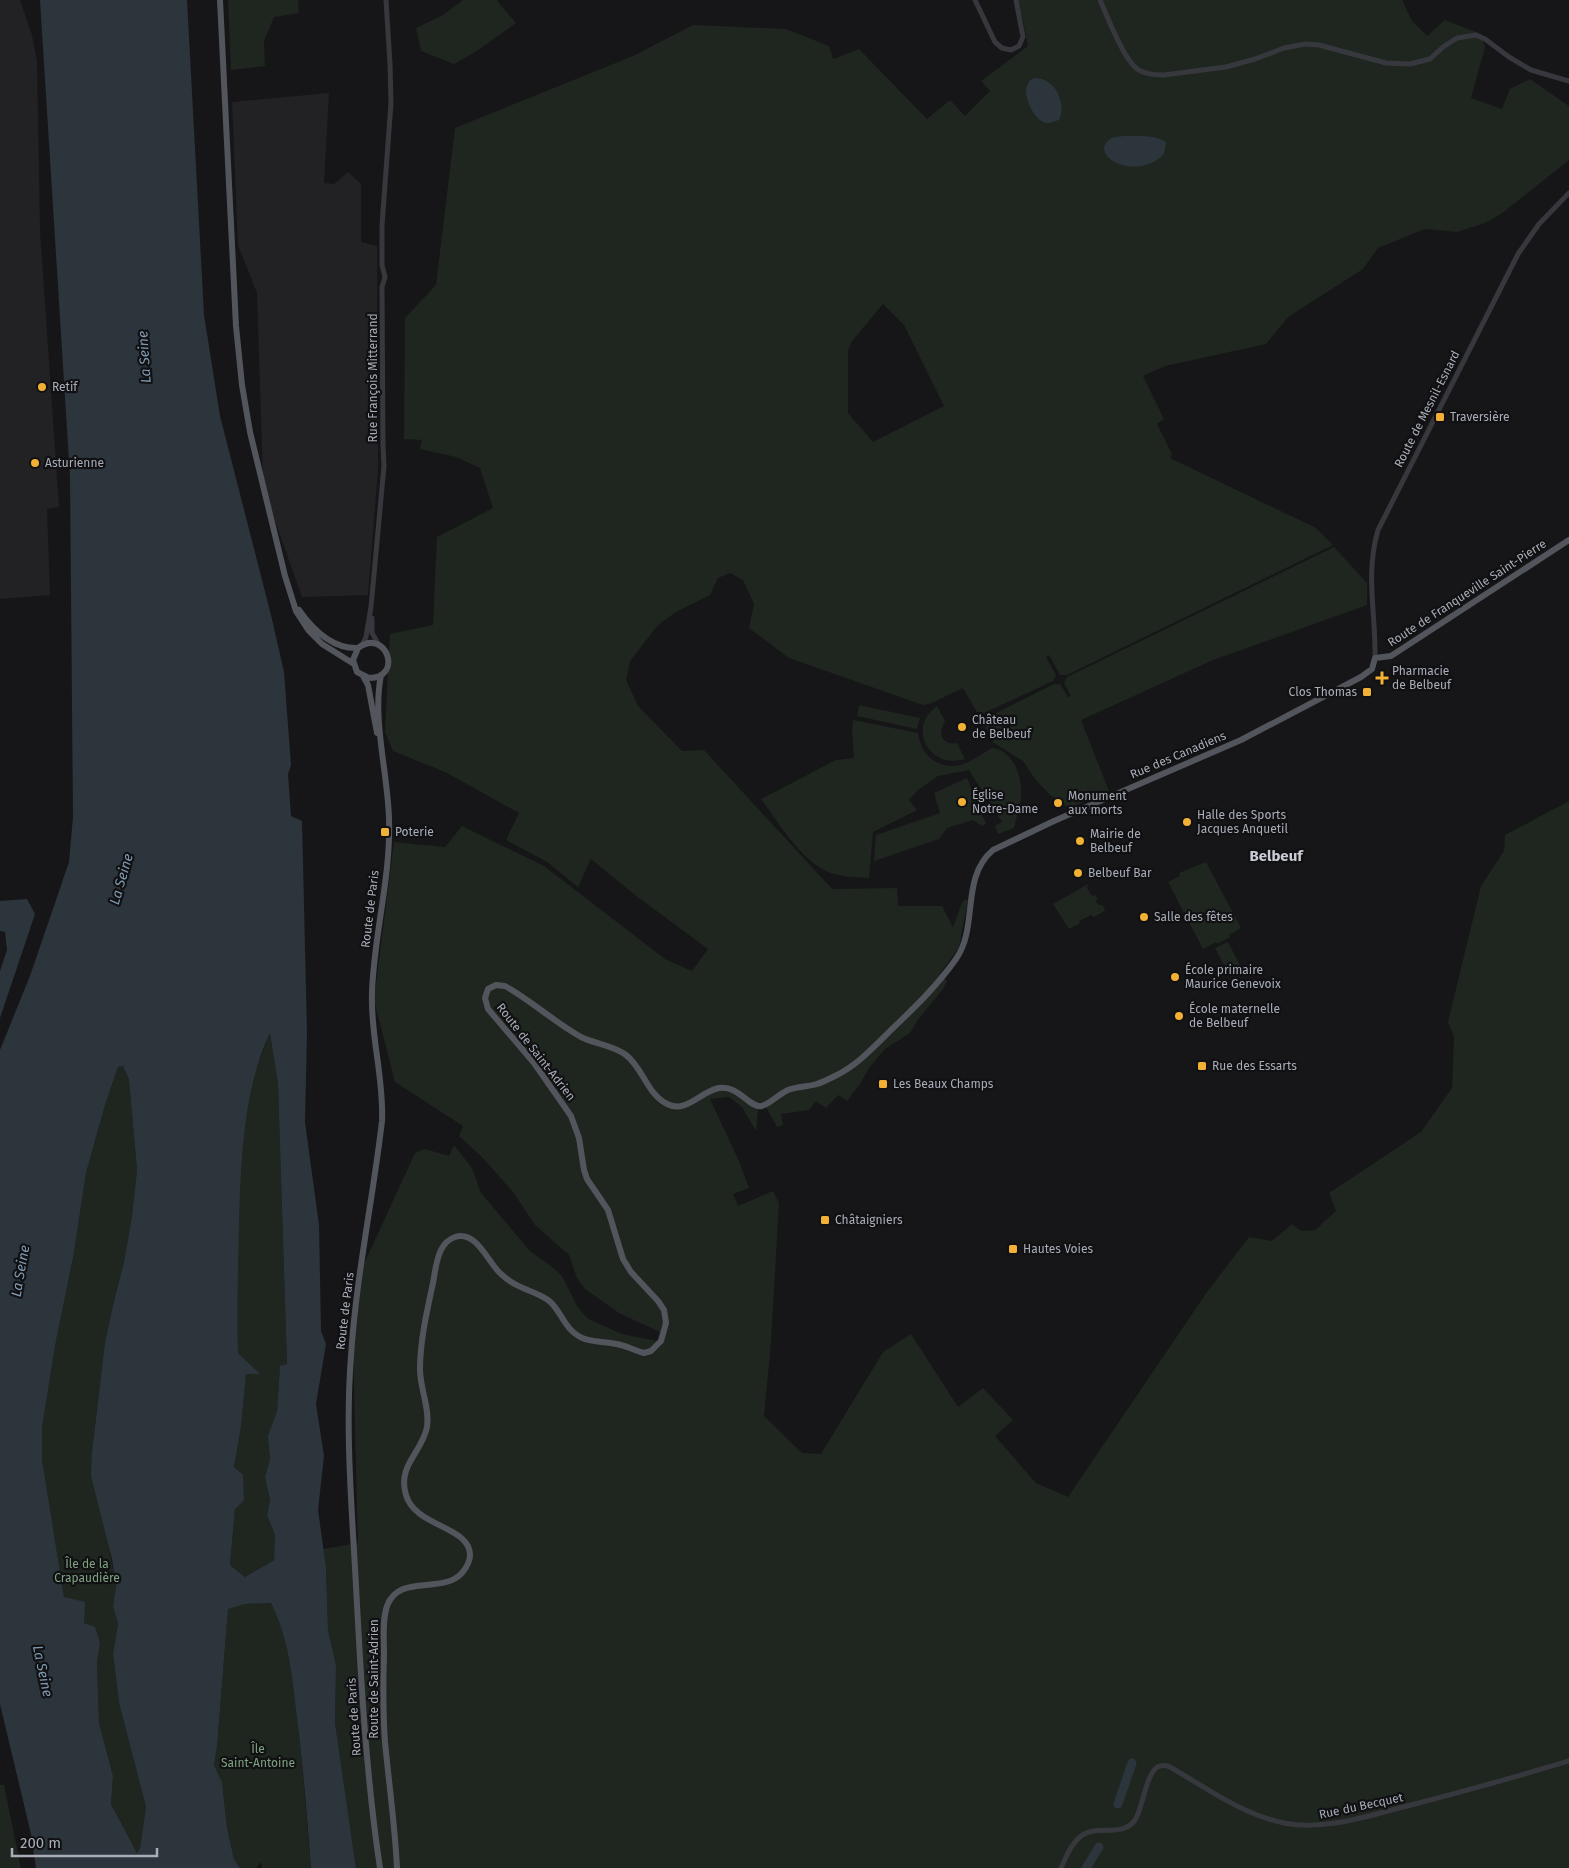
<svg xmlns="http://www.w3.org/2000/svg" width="1569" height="1868" font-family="'Fira Sans',sans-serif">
<rect width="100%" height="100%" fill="#161618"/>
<!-- built -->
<path fill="#222225" d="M0,0H20L32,35L37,62L40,231L59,507L47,509L50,595L0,599Z
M329,93L324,183L334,184L348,172L361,184V242L377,246L378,470L368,595L302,597L275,521L263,479L257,293L238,245L232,102Z"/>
<!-- green -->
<path fill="#1e261f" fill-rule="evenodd" d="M228,0H298L299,13L274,17L264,41L265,66L231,70Z
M463,0H499L497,1L516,23L477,51L454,64L421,51L416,28L443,15Z
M1015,0H1402L1412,21L1427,36L1445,20L1481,34L1485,47L1471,98L1502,109L1510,89L1530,79L1569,106V160L1501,214L1485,223L1457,232L1425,229L1378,248L1363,269L1288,317L1266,344L1165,366L1143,376L1164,419L1157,424L1172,454L1170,458L1316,528L1333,545L1067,675H1060L1049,655L1046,657L1056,675L1053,681L984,713L977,712L963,688L932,703L923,705L789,658L749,628L754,604L743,580L730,573L718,578L710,595L676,612L658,625L630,661L626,680L638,706L682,751L704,750L832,889L897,888L898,906H942L953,927L962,903L964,900H968L959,947L940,974L947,981L943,989L917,1021L910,1033L885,1049L869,1068L860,1084L847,1101L838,1095L826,1108L816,1101L809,1110L781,1114L783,1125L777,1127L766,1107L758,1110L756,1131L742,1107L729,1097L710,1099L739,1161L749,1188L733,1194L738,1206L773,1191L779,1203L771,1342L764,1416L802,1453L821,1454L883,1352L911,1334L958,1407L983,1388L1013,1420L995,1436L1036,1483L1068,1497L1207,1292L1249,1237L1272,1241L1292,1224L1301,1231L1315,1230L1336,1211L1329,1193L1421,1132L1452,1088L1454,1037L1448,1022L1481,886L1504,851L1505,835L1569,801V1868H356L335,1723L336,1665L328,1630L326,1568L323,1549L358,1543L353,1346L364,1264L415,1153L425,1149L449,1156L454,1145L472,1168L481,1193L530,1251L551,1266L562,1276L577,1306L588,1319L622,1334L657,1341L660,1332L619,1313L585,1289L577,1278L569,1255L535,1225L513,1192L481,1156L459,1136L463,1126L395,1082L374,1000L394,842L445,847L462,826L544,866L665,959L692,971L708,949L635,895L591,859L578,887L547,862L506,840L519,813L445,772L393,751L385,732L390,634L433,625L437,537L493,508L480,468L456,457L420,449L422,440L404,439L405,318L436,285L455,128L633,56L693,25L786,29L829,46L833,59L859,49L927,119L950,100L965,116L990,91L981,81L1028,46L1022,16ZM883,304L904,325L944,406L873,442L848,413V350L852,341Z
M1334,547L1367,583V605L1213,660L1081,720L1109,791L1068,809L1062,800L1051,796L1035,779L1023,761L994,743L984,724L986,718L1054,684H1060L1068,697L1071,696L1064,683L1067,677Z
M859,705L920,718L917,729L857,716Z
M937,706L945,721L941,730C941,740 947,745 957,743L965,759C930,770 906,728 937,706Z
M853,720L918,733C920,754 938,770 960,765C971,762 982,754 992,748C1014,750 1023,779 1021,797C1020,808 1016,818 1014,828L998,834L995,826L1002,822L969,770L938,776L918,790L909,800L917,810L873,832L869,878C855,877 839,877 826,871C799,858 779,823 761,799L836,760L854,758L852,729Z
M967,778L986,824L982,826L973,820L947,828L939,839L874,861L876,835L940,813L934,793Z
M1206,862L1241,928L1229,935L1230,937L1217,944L1216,942L1203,949L1168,882L1180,876L1179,873Z
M1088,884L1087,888L1092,896L1095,895L1098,899L1095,900L1099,905H1103L1105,911L1094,917L1091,915L1079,921L1080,923L1069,929L1053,904Z
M1228,942L1240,965L1227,971L1215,948Z
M270,1032L278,1084L287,1364L280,1367L277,1411L269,1436L270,1459L265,1477L270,1500L267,1515L275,1535L274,1560L245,1577L230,1565L235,1509L234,1467L241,1427L246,1373L259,1374L238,1353C237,1265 234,1172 251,1086C255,1068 264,1050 270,1032Z
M123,1066L129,1080L137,1170L132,1216L124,1262L114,1301L105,1342L92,1452L116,1586L113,1606L118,1624L113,1654L119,1703L146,1807L140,1848L137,1853L111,1804L113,1776L99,1723L97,1662L100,1643L64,1598L42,1459V1428L55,1346L74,1253L86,1173L105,1105L118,1067Z
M272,1603C288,1638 292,1674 296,1711C303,1763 306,1816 311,1868H262L261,1862L256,1868H240L234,1859L227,1828L222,1782L214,1765L217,1747L228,1608L245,1604Z
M0,1785H4L21,1868H0Z"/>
<!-- water -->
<path fill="#2c353c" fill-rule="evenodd" d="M40,0H187L204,315L220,416L271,615L284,672L291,765L288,774L291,816L302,821L307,1033L305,1122L319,1225L321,1331L326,1344L316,1404L324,1456L318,1510L326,1568L328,1630L336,1665L335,1723L356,1868H311C307,1816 303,1763 296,1711C292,1674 288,1637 271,1603L245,1604L228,1609L217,1747L214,1765L222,1782L227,1828L234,1859L240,1868H36L31,1834L0,1704V1050L30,976L69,862L73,817L70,477ZM270,1033L278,1084L287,1364L280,1366L277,1411L268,1436L270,1459L265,1477L270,1500L267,1515L275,1535L274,1560L245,1577L230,1565L235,1509L244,1500L243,1475L234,1467L241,1427L246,1374H260L238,1353C237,1309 238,1266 239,1223C241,1161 243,1089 270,1033ZM123,1066L129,1080L137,1170L132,1216L124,1262L114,1301L105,1342L92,1452L91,1476L112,1559L116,1586L113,1606L118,1624L113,1654L119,1703L146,1807L140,1848L137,1853L111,1804L113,1776L99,1723L97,1662L100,1643L95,1627L84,1623L85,1602L64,1597L42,1459V1428L55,1346L74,1253L86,1173L105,1105L118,1067Z
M1035,78C1055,78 1067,103 1059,120C1055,121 1050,123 1047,123C1034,121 1025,99 1026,88C1027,87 1029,81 1030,80Z
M1129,136C1142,136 1155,135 1166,142L1164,154C1136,183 1087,155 1110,139C1115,136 1123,136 1129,136Z
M27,899L35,914L0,1018V971L7,950L5,932L0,931V901Z"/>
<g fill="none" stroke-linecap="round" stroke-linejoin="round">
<!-- river -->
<path stroke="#2c353c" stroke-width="9" d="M1118,1804L1132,1763
M1086,1868L1099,1847"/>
<!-- minor -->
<path stroke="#37383d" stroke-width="5" d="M975,0L995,42L1002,48L1011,50L1019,46L1023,37L1016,0
M1100,0C1108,18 1123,58 1137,69C1144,74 1156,75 1164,75L1226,67L1255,59L1284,48L1305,44L1319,45L1386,63L1410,64L1430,59L1443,47L1457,38L1476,35L1485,39L1509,57L1531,70L1569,81
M372,618V633L379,645
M362,645L366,637L371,607L384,466L383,445L382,287L385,277L382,265V225L391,103L390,64L386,0
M1375,658C1376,613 1365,575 1378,530L1518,254L1539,224L1569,193
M1061,1868C1066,1857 1071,1844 1081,1836C1096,1824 1123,1838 1135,1820C1143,1809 1146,1769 1160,1766C1163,1765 1165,1766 1168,1766C1206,1787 1240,1814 1284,1823C1324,1831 1368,1816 1407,1806C1462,1792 1515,1777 1569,1761"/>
<!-- major -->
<path stroke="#53555c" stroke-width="6" d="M220,0L236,326L242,385L250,432L285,576L296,611L309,631L322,644L354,664
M299,610C313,630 333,649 358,648C386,627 404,678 369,678L357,672L353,660L358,648
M363,676L368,685L377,733
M380,1868C366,1775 361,1680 356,1586C352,1510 345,1432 351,1356C356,1277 373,1199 382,1121C384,1077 370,1035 372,992C374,934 391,877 389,819C388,774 372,719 381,675
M397,1868C395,1826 389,1784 385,1742C383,1713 383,1684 384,1654C384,1639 382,1621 387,1606C399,1573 442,1595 462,1573C466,1568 470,1562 470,1555C470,1526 415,1527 406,1495C397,1465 422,1453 427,1427C430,1408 420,1389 420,1369C420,1341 427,1311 433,1283C435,1272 436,1260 441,1250C444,1244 449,1239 455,1237C477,1230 488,1263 501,1274C518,1290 532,1289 548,1300C558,1307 562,1321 571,1330C585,1345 603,1340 621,1345C629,1347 636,1351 644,1353L651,1351L661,1341L666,1323L664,1310L658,1301L631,1272L623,1259L608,1210L587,1179L584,1170L579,1138L571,1116L534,1063L488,1009L485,998L488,989L496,985L505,986C532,1001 554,1022 581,1037C595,1044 613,1045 626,1055C643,1068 647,1094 667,1104C686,1114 701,1091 719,1088C739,1085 750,1109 762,1106C771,1103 779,1094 788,1090C797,1086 808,1087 817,1084C823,1082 829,1079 835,1076C856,1066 873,1048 890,1031C914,1008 937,986 956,959C979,926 960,878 993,850L1054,821L1241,740L1361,677L1372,669L1375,658L1391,656L1569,540"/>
</g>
<!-- markers -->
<g fill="#f2b134" stroke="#111113" stroke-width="2">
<circle cx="42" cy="387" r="5"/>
<rect x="1435" y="412" width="10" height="10" rx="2.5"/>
<circle cx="35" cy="463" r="5"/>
<path d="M1379.5 670.5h5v5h5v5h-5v5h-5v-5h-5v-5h5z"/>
<rect x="1362" y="687" width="10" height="10" rx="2.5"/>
<circle cx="962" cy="727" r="5"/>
<circle cx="962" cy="802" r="5"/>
<circle cx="1058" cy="803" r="5"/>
<circle cx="1187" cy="822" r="5"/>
<rect x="380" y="827" width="10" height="10" rx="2.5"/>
<circle cx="1080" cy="841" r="5"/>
<circle cx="1078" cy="873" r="5"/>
<circle cx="1144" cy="917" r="5"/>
<circle cx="1175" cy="977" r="5"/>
<circle cx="1179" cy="1016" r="5"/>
<rect x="1197" y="1061" width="10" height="10" rx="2.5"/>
<rect x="878" y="1079" width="10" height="10" rx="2.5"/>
<rect x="820" y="1215" width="10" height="10" rx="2.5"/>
<rect x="1008" y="1244" width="10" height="10" rx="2.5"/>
</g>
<g text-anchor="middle" stroke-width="4.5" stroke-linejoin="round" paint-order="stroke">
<!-- street labels -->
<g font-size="12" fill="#a8adb8" stroke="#111113">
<text transform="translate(373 378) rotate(-90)" y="4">Rue François Mitterrand</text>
<text transform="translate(1427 409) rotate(-63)" y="4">Route de Mesnil-Esnard</text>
<text transform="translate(1467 593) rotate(-33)" y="4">Route de Franqueville Saint-Pierre</text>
<text transform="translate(1178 755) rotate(-23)" y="4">Rue des Canadiens</text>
<text transform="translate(370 909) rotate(-83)" y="4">Route de Paris</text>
<text transform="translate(536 1052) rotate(52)" y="4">Route de Saint-Adrien</text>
<text transform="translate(345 1311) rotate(-83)" y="4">Route de Paris</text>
<text transform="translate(374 1679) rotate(-90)" y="4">Route de Saint-Adrien</text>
<text transform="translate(354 1717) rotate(-94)" y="4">Route de Paris</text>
<text transform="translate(1361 1806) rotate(-12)" y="4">Rue du Becquet</text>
</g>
<!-- poi labels -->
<g font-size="12" fill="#a8adb8" stroke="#111113" text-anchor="start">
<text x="52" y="391">Retif</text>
<text x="1450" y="421">Traversière</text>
<text x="45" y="467">Asturienne</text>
<text x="1392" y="675">Pharmacie<tspan x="1392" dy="14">de Belbeuf</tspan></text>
<text x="1357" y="696" text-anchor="end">Clos Thomas</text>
<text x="972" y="724">Château<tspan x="972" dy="14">de Belbeuf</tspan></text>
<text x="972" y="799">Église<tspan x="972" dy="14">Notre-Dame</tspan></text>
<text x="1068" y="800">Monument<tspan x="1068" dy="14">aux morts</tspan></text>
<text x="1197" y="819">Halle des Sports<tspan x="1197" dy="14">Jacques Anquetil</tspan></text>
<text x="395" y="836">Poterie</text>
<text x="1090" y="838">Mairie de<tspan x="1090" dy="14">Belbeuf</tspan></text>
<text x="1088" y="877">Belbeuf Bar</text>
<text x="1154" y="921">Salle des fêtes</text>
<text x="1185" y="974">École primaire<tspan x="1185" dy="14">Maurice Genevoix</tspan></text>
<text x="1189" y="1013">École maternelle<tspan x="1189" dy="14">de Belbeuf</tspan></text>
<text x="1212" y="1070">Rue des Essarts</text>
<text x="893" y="1088">Les Beaux Champs</text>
<text x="835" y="1224">Châtaigniers</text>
<text x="1023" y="1253">Hautes Voies</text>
</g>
<!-- park labels -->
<g font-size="12" fill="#7fa381" stroke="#111113">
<text x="87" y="1568">Île de la<tspan x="87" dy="14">Crapaudière</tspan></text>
<text x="258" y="1753">Île<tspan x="258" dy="14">Saint-Antoine</tspan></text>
</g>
<!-- water labels -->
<g font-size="14" font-style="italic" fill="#7f9bb3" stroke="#111113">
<text transform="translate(144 357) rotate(-94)" y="5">La Seine</text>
<text transform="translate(121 879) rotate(-74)" y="5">La Seine</text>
<text transform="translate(20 1271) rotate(-80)" y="5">La Seine</text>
<text transform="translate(43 1671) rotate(78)" y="5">La Seine</text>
</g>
<!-- quarter labels -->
<g font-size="15" font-weight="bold" fill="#c9ccd4" stroke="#111113">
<text x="1276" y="861">Belbeuf</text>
</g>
</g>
<!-- scale -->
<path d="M12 1848v8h145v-8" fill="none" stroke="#a8adb8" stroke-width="2.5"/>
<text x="20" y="1848" font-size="15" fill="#a8adb8" stroke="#111113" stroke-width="4" paint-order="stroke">200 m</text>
</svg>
